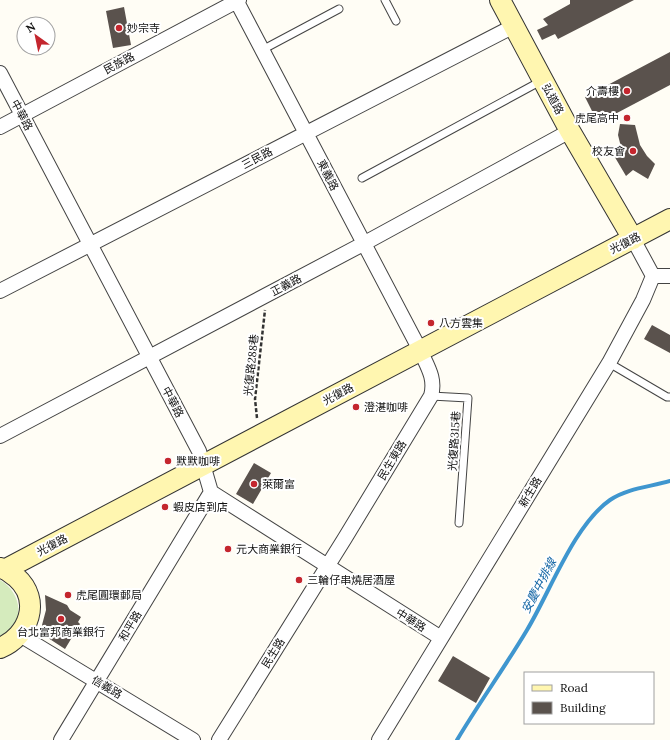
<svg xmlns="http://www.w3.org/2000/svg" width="670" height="740" font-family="Lora,'Noto Sans TC',serif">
<rect width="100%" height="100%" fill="#fffdf5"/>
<!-- green -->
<path fill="#d5ebbd" d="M0,580C22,592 27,626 0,636Z"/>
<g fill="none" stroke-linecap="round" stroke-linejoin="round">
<!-- stream -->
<path stroke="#3f96cf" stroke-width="4" d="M457,740C479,703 505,667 527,630C550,592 574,525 610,500C628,488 650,487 670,481"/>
</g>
<!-- building -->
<path fill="#5a524d" d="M570,0H634L558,39L555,34L542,40L537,30L548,25L543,19L570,4Z
M124,7L131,45L113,48L106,11Z
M670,52V85L598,123L585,97Z
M620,124L635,125L640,145L647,156L655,164L648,179L633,170L626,176L613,154L622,151L618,135Z
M652,325L670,335V353L644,339Z
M254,463L271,473L253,504L236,494Z
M45,595L67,605L70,610L81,617L78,622L80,624L65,649L45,636L42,625L46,610Z
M453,656L490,678L476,703L438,681Z"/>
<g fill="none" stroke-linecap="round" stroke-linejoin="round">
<!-- lane casing -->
<g stroke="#444" stroke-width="9">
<path id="lane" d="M385,0L396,21
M262,50L339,9
M362,178L541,81
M609,363L667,397H670
M431,396L468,398L459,523"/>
</g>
<!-- street casing -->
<g stroke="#444" stroke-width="16">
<path id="street" d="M0,73L199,451L211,492L441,638
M0,127L239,0
M653,276H670
M0,291L514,26
M0,436L363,244L570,131
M20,635L193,740
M61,740L211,492
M219,740L345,538L431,396C436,378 427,366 420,350L236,0
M379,740L609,363L643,300L653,276L633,239"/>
</g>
<!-- secondary casing -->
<g stroke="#333" stroke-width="22">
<path id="secondary" d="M500,0L570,131L633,239
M0,568C7,569 10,573 16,577C42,600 29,636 0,648
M6,569L670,219"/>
</g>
<!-- path -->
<path stroke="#333" stroke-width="2.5" stroke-dasharray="4 2" stroke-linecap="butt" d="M257,418L255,399L265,310"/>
<!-- lane -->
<use href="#lane" stroke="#fff" stroke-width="7"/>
<!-- street -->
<use href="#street" stroke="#fff" stroke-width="14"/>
<!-- secondary -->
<use href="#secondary" stroke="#fff6b0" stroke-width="20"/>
</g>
<!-- markers -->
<g fill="#c4262e" stroke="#fff" stroke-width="1.5">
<circle cx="119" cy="28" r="4"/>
<circle cx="627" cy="91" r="4"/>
<circle cx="627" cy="118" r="4"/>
<circle cx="633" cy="151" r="4"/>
<circle cx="431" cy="323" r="4"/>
<circle cx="356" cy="407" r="4"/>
<circle cx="168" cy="461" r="4"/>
<circle cx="254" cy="484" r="4"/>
<circle cx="165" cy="507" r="4"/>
<circle cx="228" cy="549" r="4"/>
<circle cx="299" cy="580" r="4"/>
<circle cx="68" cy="595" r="4"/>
<circle cx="61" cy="619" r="4"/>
</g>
<g text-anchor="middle" stroke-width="4" stroke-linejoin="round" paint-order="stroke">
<!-- poi labels -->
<g font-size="11" fill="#111" stroke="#fff" text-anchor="start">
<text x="127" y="32">妙宗寺</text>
<text x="619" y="95" text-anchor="end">介壽樓</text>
<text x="619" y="122" text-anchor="end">虎尾高中</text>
<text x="625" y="155" text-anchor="end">校友會</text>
<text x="439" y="327">八方雲集</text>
<text x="364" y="411">澄湛咖啡</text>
<text x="176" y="465">默默咖啡</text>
<text x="262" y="488">萊爾富</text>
<text x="173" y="511">蝦皮店到店</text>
<text x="236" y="553">元大商業銀行</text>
<text x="307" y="584">三輪仔串燒居酒屋</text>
<text x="76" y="599">虎尾圓環郵局</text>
<text x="61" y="636" text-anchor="middle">台北富邦商業銀行</text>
</g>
<!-- street labels -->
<g font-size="11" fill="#111" stroke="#fff">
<text transform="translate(119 63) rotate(-28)" y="4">民族路</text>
<text transform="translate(553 99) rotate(62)" y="4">弘道路</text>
<text transform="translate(22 115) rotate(62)" y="4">中華路</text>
<text transform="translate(257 158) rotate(-28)" y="4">三民路</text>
<text transform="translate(328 175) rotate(63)" y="4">東義路</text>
<text transform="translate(625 243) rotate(-27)" y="4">光復路</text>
<text transform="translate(286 285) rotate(-28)" y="4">正義路</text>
<text transform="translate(251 365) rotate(-84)" y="4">光復路288巷</text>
<text transform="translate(338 394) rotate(-28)" y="4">光復路</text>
<text transform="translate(173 402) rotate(62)" y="4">中華路</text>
<text transform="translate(454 441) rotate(-86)" y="4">光復路315巷</text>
<text transform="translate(392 460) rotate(-59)" y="4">民生東路</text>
<text transform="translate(530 492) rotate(-59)" y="4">新生路</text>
<text transform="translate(52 545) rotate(-28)" y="4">光復路</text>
<text transform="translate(411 620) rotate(32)" y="4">中華路</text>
<text transform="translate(130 626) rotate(-59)" y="4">和平路</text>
<text transform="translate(273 653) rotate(-58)" y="4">民生路</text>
<text transform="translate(107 687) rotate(31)" y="4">信義路</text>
</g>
<!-- water labels -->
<g font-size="12" font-style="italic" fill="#1768a6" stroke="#fff">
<text transform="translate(539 586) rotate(-62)" y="4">安慶中排線</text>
</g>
</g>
<!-- legend -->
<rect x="524" y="672" width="130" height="52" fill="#ffffff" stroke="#a0a0a0"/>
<rect x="532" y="685" width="20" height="6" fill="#fff6b0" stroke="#a0a0a0"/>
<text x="560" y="692" font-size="12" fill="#111111">Road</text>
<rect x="532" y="702" width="20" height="12" fill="#5a524d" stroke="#a0a0a0"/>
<text x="560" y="712" font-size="12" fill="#111111">Building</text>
<!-- north arrow -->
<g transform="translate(36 36) rotate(327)"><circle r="19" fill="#ffffff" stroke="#a0a0a0"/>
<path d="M0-3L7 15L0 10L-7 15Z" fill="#c4262e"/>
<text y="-6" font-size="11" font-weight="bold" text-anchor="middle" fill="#111111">N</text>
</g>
</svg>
